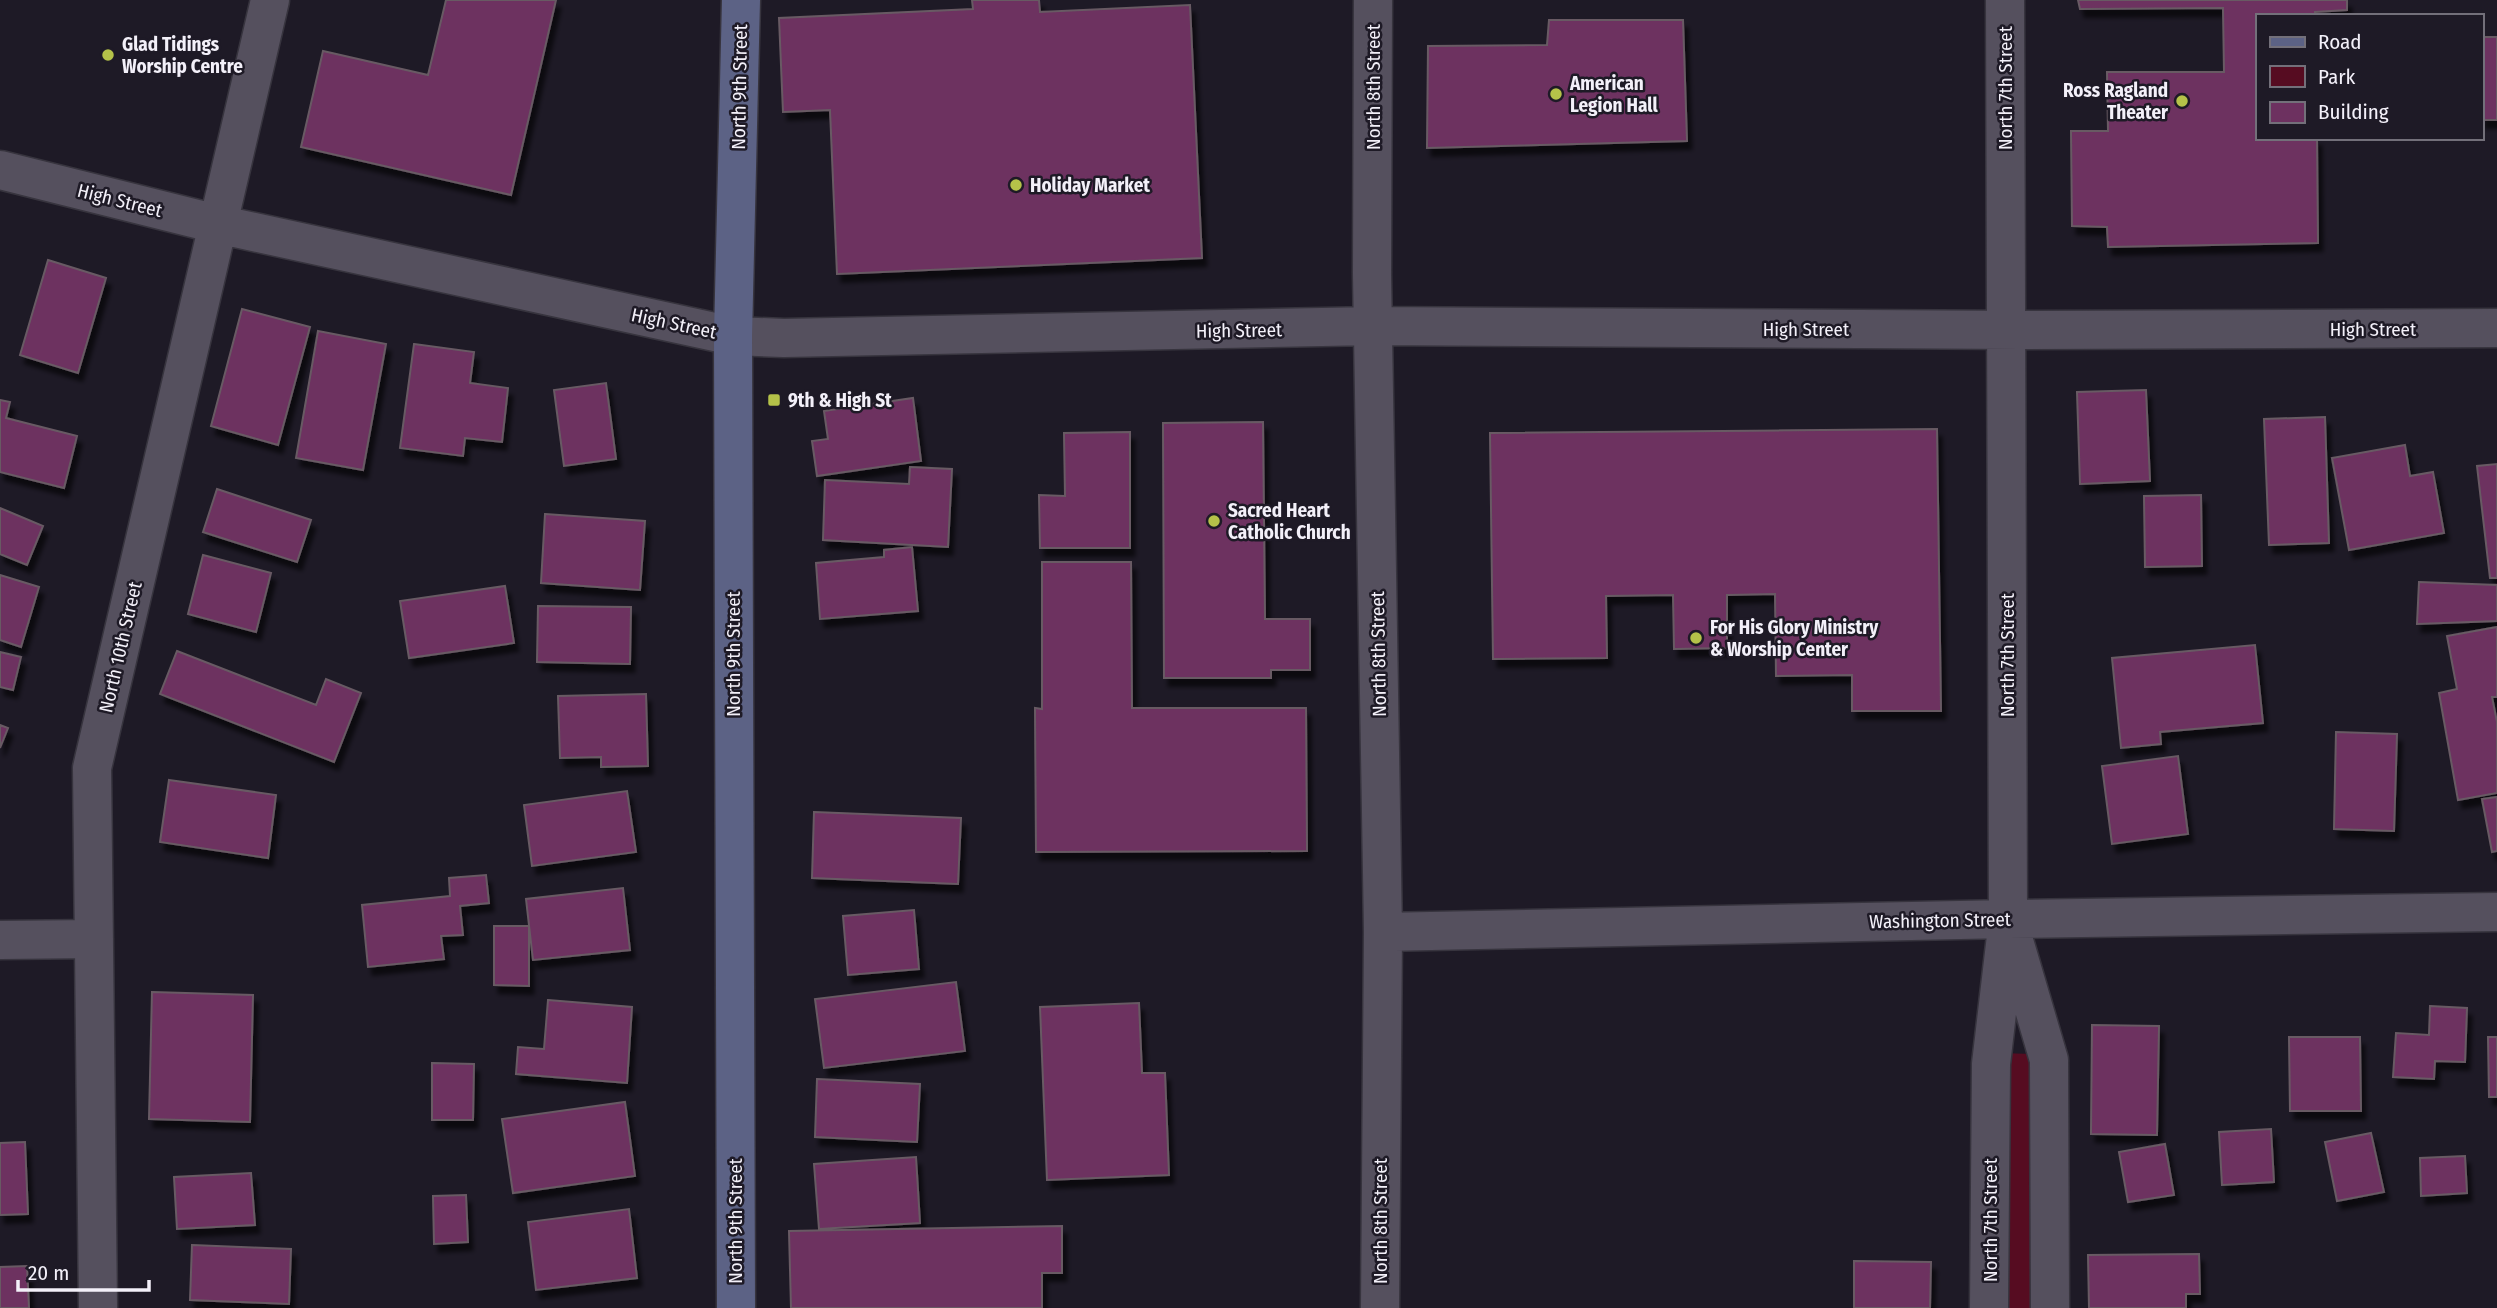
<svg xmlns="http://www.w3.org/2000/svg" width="2497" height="1308" font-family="'Fira Sans Condensed',sans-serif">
<defs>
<filter id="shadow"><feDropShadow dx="4.5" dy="8" stdDeviation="2" flood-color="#0009"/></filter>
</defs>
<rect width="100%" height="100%" fill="#1e1a26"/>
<!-- green -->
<path fill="#560c21" d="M1999,1053L2033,1054V1308H2001Z"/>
<!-- building -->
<path fill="#6d3160" stroke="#685a64" stroke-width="2" filter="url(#shadow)" d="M446,0H556L511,195L301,147L323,51L428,75Z
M972,0H1039L1040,12L1190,5L1202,258L837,274L830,110L783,112L779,18L973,9Z
M2078,0H2347V10L2315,12V16H2257V138H2317L2318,243L2108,247L2107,227L2072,226L2071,131H2108L2107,72H2224L2223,8L2080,9Z
M1549,20H1683L1687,141L1427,148L1428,46L1547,45Z
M2481,37H2497V120H2481Z
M48,260L106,278L78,373L20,355Z
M242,309L310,327L278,445L211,426Z
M318,331L386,344L363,470L296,458Z
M414,344L474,352L470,383L508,388L502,442L465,438L463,456L400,448Z
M606,383L616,459L564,466L554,390Z
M2146,390L2150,481L2080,484L2077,392Z
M913,398L921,461L817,476L812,441L828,439L824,411Z
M0,400L10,402L6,418L77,436L64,488L0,472Z
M2325,417L2329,543L2269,545L2264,419Z
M1263,422L1265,619H1310V670H1271V678H1164L1163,423Z
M1937,429L1941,711H1852V675L1776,676L1775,594L1727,595V648L1674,649L1673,595L1606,596L1607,658L1493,659L1490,433Z
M1130,432V548H1040L1039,495L1065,496L1064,433Z
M2405,445L2410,476L2433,472L2444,533L2349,550L2332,458Z
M2497,464V578H2490L2477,466Z
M910,467L952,469L948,547L823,540L825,480L909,484Z
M217,489L311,520L297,562L203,532Z
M2201,495L2202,566L2145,567L2144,496Z
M0,508L43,526L27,565L0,554Z
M545,514L645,521L640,590L541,583Z
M912,547L918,611L820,619L816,563L884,557V550Z
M203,555L271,573L256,632L188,614Z
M1042,562H1131L1132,708H1306L1307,851L1036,852L1035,708L1042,709Z
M0,575L39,587L21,647L0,640Z
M2419,582L2497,585V621L2417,624Z
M505,586L514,643L409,658L400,601Z
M538,606L631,607L630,664L537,662Z
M2497,627V697H2492L2497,722V793L2458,800L2439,693L2457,689L2447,636Z
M2255,645L2263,723L2160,732L2161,744L2121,748L2112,658Z
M177,651L316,705L326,679L361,693L334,762L160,694Z
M0,652L21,657L13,690L0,687Z
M646,694L648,766L601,767V757L560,758L558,696Z
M0,725L8,728L0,748Z
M2336,732L2397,734L2394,831L2334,829Z
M2178,756L2188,834L2112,844L2102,766Z
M169,780L276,795L268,858L160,842Z
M627,791L636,852L532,866L524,805Z
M2497,797V851L2492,852L2482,799Z
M814,812L961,818L958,884L812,878Z
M486,875L489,903L460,906L463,935L441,936L444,959L368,967L362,905L450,896L449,878Z
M623,888L630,950L533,960L526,899Z
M914,910L919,969L848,975L843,916Z
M494,926H529V986L494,985Z
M956,982L965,1051L824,1068L815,999Z
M152,992L253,995L250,1122L149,1119Z
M548,1000L632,1007L627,1083L516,1074L518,1047L544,1049Z
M1139,1003L1142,1073H1165L1169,1175L1047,1180L1040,1007Z
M2430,1006L2467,1008L2465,1062L2435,1061L2434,1079L2393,1077L2396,1033L2429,1035Z
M2092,1025L2159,1026L2157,1135L2091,1134Z
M2289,1037H2360L2361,1111H2290Z
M2488,1037H2497V1097H2489Z
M432,1063L474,1064L473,1120H432Z
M817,1079L920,1084L917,1142L815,1137Z
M625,1102L635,1176L513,1193L502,1119Z
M2271,1129L2274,1182L2222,1185L2219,1132Z
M2371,1133L2384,1192L2337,1201L2325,1142Z
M25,1142L28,1214L0,1215V1143Z
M2165,1144L2174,1195L2128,1202L2119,1152Z
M2465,1156L2467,1193L2421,1196L2420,1158Z
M916,1157L920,1223L819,1229L814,1164Z
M251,1173L255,1225L177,1229L174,1177Z
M466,1195L468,1242L434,1244L433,1196Z
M629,1209L637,1278L536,1290L528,1222Z
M1062,1226V1273H1042V1308H791L789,1231Z
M192,1245L291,1249L289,1304L190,1300Z
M2199,1254L2200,1294H2186V1308H2089L2088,1255Z
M1854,1261L1931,1262L1930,1308H1854Z
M27,1266L29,1308H0V1267Z"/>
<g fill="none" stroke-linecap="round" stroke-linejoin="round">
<!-- street casing -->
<g stroke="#37343e" stroke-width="41">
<path id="street" d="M1373,0L1372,274L1383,932L1380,1308
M0,170L217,224L733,336L784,338L1373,326L2021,330L2497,328
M1383,932L2008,919L2497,912
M2012,934L2049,1060L2050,1308
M0,940L94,939
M98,1308L92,768L270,0
M1989,1308L1991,1064L2008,919L2005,0"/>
</g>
<!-- secondary casing -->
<g stroke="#37343e" stroke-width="41">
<path id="secondary" d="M736,1308L733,336L741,0"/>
</g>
<!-- street -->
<use href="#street" stroke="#55505e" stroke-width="38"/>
<!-- secondary -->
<use href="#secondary" stroke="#5c6285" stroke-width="38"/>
</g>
<!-- markers -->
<g fill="#b5c249" stroke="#1e1a26" stroke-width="2.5">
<circle cx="108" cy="55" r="7"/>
<circle cx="1556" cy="94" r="7"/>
<circle cx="2182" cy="101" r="7"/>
<circle cx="1016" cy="185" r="7"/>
<rect x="767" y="393" width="14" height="14" rx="3.5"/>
<circle cx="1214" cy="521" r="7"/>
<circle cx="1696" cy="638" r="7"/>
</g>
<g text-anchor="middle" stroke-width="5" stroke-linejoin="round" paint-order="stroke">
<!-- poi labels -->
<g font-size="19" font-weight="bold" fill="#f3f0f9" stroke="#1e1a26" text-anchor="start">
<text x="122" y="51">Glad Tidings<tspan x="122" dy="22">Worship Centre</tspan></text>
<text x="1570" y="90">American<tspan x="1570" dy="22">Legion Hall</tspan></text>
<text x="2168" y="97" text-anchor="end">Ross Ragland<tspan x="2168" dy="22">Theater</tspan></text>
<text x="1030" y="192">Holiday Market</text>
<text x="788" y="407">9th &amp; High St</text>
<text x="1228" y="517">Sacred Heart<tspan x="1228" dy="22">Catholic Church</tspan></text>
<text x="1710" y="634">For His Glory Ministry<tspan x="1710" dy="22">&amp; Worship Center</tspan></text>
</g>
<!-- street labels -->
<g font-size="19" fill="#f3f0f9" stroke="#1e1a26">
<text transform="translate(739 87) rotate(-89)" y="7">North 9th Street</text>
<text transform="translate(1373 87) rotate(-90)" y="7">North 8th Street</text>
<text transform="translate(2005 88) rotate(-90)" y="7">North 7th Street</text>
<text transform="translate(120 200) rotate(14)" y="7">High Street</text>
<text transform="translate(674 323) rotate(12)" y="7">High Street</text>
<text x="1806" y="336">High Street</text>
<text x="2373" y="336">High Street</text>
<text transform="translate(1239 330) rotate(-1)" y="7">High Street</text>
<text transform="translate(120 647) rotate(-77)" y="7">North 10th Street</text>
<text transform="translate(733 654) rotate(-90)" y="7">North 9th Street</text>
<text transform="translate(1378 654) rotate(-91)" y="7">North 8th Street</text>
<text transform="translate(2007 655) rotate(-90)" y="7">North 7th Street</text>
<text transform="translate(1940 920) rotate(-1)" y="7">Washington Street</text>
<text transform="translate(1990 1220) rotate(-90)" y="7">North 7th Street</text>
<text transform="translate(735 1221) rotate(-90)" y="7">North 9th Street</text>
<text transform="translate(1380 1221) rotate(-90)" y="7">North 8th Street</text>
</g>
</g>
<!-- legend -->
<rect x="2256" y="14" width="228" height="126" fill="#1e1a26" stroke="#73707a" stroke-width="2"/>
<rect x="2270" y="37" width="35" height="10" fill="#5c6285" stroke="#73707a" stroke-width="2"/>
<text x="2318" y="49" font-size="21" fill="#f3f0f9">Road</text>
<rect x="2270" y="66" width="35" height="21" fill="#560c21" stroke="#73707a" stroke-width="2"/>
<text x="2318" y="84" font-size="21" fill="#f3f0f9">Park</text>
<rect x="2270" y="102" width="35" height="21" fill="#6d3160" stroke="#73707a" stroke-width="2"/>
<text x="2318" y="119" font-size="21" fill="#f3f0f9">Building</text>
<!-- scale -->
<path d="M18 1280v10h131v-10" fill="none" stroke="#f3f0f9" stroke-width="3.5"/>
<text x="28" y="1280" font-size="21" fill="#f3f0f9" stroke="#1e1a26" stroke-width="5" paint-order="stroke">20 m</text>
</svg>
